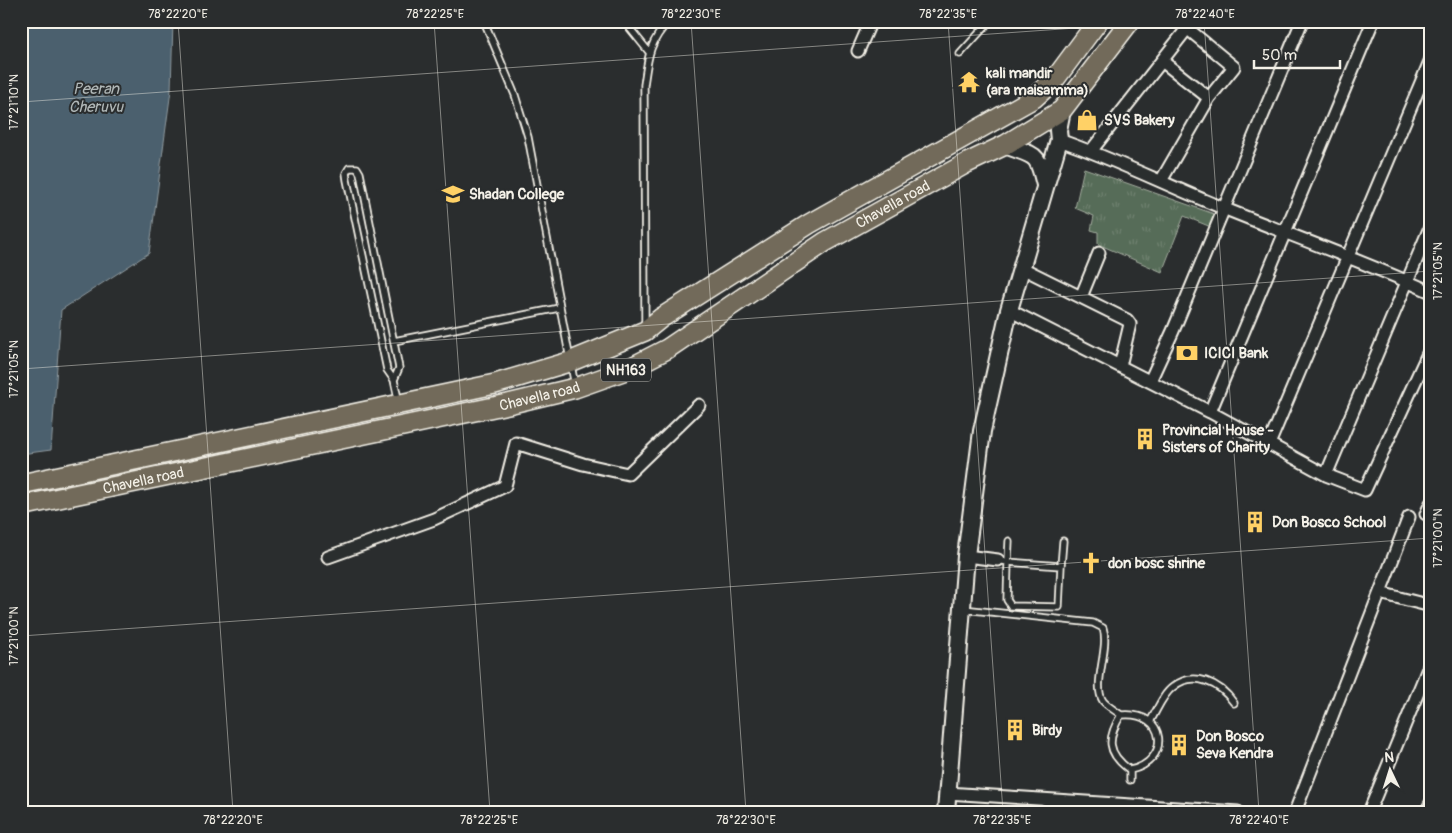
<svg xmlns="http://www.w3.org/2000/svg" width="1452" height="833" font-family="Pangolin,sans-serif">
<defs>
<pattern id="grass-tufts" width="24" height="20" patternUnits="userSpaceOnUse" patternTransform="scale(1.25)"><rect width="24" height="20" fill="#566c58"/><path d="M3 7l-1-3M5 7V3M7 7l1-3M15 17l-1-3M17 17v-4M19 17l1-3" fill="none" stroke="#6f8170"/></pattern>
</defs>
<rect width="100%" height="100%" fill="#2a2d2e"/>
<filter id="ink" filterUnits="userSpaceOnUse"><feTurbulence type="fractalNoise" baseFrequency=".02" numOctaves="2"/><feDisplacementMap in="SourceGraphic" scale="10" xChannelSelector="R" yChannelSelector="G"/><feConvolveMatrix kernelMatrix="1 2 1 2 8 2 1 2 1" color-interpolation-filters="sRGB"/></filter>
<g filter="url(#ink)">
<!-- grass -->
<path fill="url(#grass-tufts)" stroke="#a5aea0" d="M1084,168L1217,215L1211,227L1184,216L1162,272L1098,244V232L1091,230L1094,216L1075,208Z"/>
<!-- water -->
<path fill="#4b606e" stroke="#8f9a9f" d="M21,21H173L171,90L149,253L61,310L51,450L21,454Z"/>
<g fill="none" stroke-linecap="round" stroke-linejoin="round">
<!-- service casing -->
<g stroke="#f4f1e8" stroke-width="9">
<path id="service" d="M484,21L515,95L528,137L575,386
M624,21L649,52
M960,54L990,21
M645,326L644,85C648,57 649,42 669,21
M394,341L559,308
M394,380L399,368L360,173L357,168H349L346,173L347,180L387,370L394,380L399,403
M998,560L1008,562L1009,541
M1008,562L1061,566L1059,607L1011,606L1007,600Z
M1061,566L1063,541
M963,609L1093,623L1103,628C1110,648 1092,685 1103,701C1107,706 1116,711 1121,715C1168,710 1171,762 1130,770V780
M1121,715C1107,738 1106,753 1130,770
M1151,720C1157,710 1163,694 1173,687C1194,670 1220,683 1234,703"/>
</g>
<!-- minor casing -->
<g stroke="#f4f1e8" stroke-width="15">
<path id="minor" d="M858,51L871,21
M1162,61L1209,98
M1059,140C1115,159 1168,186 1223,208C1292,236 1363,261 1431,292
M1091,151L1193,21
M1161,181L1209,98L1234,67L1188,29
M1022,268L1127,320L1130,324L1120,366
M1081,297L1099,253
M1009,310L1210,412L1326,475L1365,490L1431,347
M1150,381L1173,331L1302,21
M1210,412L1373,21
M1269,444L1431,59
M1326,475L1431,225
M1426,514L1431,503
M966,556L998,560
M328,557L434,519L505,486L516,443L583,464L628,474L699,405
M1380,593L1431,606
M947,793L1238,812
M1295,812L1409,517
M1369,812L1431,661
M1426,812L1431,803"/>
</g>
<!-- secondary casing -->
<g stroke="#f4f1e8" stroke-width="20">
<path id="secondary" d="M1005,145C1036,157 1037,151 1045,185
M946,812L966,556L982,431L1009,310L1059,140L1058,130L1062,110"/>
</g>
<!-- trunk casing -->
<g stroke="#f4f1e8" stroke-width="22">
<g id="trunk">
<path d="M21,484L495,384L569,362L645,331L661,318L809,224L1034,98L1055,79L1098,21"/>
<path id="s1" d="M21,506L508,404L575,388L626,370L667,349L825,242L967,163L1005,145L1062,110L1130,21"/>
</g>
</g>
<!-- service -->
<use href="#service" stroke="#2a2d2e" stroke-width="5.5"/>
<!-- minor -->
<use href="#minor" stroke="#2a2d2e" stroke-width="11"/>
<!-- secondary -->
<use href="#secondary" stroke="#2a2d2e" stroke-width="16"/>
<!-- trunk -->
<use href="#trunk" stroke="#726b5a" stroke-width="19"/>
</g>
</g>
<!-- ticks -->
<path fill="none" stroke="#f4f1e8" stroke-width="1" stroke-opacity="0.45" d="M178,21L233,812M434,21L490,812M691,21L746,812M948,21L1003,812M1204,21L1259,812M21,102L1176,21M21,369L1431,271M21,636L1431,538M1334,812L1431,805"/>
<!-- icons -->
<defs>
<g id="temple-bare" transform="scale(1.725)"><path d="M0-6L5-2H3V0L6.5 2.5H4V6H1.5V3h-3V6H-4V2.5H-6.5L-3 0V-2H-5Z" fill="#ffd166" stroke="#2a2d2e" stroke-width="2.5" paint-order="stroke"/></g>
<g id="shop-bare" transform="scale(1.725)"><path d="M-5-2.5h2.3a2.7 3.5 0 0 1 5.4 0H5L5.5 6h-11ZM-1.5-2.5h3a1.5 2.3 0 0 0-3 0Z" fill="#ffd166" stroke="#2a2d2e" stroke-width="2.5" paint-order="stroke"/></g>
<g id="university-bare" transform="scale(1.725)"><path d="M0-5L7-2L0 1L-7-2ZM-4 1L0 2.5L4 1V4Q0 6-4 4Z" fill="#ffd166" stroke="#2a2d2e" stroke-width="2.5" paint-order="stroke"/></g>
<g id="bank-bare" transform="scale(1.725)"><path d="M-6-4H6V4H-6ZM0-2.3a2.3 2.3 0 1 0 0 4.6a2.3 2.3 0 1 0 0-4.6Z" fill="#ffd166" stroke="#2a2d2e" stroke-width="2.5" paint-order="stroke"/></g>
<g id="building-bare" transform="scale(1.725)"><path d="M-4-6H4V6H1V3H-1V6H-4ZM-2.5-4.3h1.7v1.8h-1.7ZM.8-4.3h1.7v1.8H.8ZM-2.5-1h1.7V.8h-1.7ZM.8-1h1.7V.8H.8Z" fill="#ffd166" stroke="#2a2d2e" stroke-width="2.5" paint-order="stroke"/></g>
<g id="church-bare" transform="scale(1.725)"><path d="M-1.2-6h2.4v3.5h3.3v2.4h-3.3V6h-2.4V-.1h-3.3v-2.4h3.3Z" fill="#ffd166" stroke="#2a2d2e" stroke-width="2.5" paint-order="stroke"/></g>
</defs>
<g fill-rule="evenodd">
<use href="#temple-bare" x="969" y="82"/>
<use href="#shop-bare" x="1087" y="120"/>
<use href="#university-bare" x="453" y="194"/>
<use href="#bank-bare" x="1187" y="353"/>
<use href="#building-bare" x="1145" y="439"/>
<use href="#building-bare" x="1255" y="522"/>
<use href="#church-bare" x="1091" y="563"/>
<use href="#building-bare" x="1015" y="730"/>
<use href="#building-bare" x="1179" y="745"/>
</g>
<g text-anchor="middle" stroke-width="4" stroke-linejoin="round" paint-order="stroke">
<!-- shield labels -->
<rect fill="#2a2d2e" stroke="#b7b6b0" stroke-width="1" x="601" y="358.5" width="50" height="23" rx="4"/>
<g font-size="14" font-weight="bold" fill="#f4f1e8">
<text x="626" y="375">NH163</text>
</g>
<!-- poi labels -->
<g font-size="15" font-weight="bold" fill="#f4f1e8" stroke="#2a2d2e" text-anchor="start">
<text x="986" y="78">kali mandir<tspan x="986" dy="17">(ara maisamma)</tspan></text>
<text x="1104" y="125">SVS Bakery</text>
<text x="469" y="199">Shadan College</text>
<text x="1204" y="358">ICICI Bank</text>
<text x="1162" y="435">Provincial House -<tspan x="1162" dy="17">Sisters of Charity</tspan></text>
<text x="1272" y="527">Don Bosco School</text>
<text x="1108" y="568">don bosc shrine</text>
<text x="1032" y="735">Birdy</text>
<text x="1196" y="741">Don Bosco<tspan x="1196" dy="17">Seva Kendra</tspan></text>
</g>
<!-- street labels -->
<g font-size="15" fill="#f4f1e8" stroke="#2a2d2e">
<text dy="5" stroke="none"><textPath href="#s1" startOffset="935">Chavella road</textPath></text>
<text dy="5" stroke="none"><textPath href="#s1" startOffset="530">Chavella road</textPath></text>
<text dy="5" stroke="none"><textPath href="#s1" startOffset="125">Chavella road</textPath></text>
</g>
<!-- water labels -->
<g font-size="16" font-style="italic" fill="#b0b7b7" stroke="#2a2d2e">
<text x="96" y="94">Peeran<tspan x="96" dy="18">Cheruvu</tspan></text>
</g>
</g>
<!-- margin -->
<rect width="1452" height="833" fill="none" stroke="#2a2d2e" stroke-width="55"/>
<!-- north arrow -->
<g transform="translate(1390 770) rotate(356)" stroke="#2a2d2e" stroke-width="4" paint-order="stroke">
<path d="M0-4L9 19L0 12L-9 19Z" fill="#f4f1e8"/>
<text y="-8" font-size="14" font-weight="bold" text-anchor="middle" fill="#f4f1e8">N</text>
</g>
<!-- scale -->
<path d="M1254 60v8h86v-8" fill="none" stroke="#f4f1e8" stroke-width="2.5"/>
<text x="1262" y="60" font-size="15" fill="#f4f1e8" stroke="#2a2d2e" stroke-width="4" paint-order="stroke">50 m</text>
<rect x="28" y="28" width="1396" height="778" fill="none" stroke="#f4f1e8" stroke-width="2"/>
<g font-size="12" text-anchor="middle" fill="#f4f1e8">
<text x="178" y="18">78°22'20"E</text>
<text x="435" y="18">78°22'25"E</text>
<text x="691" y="18">78°22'30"E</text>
<text x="948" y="18">78°22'35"E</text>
<text x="1205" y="18">78°22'40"E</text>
<text transform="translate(14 102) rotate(-90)" y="4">17°21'10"N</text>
<text transform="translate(1438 271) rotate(-90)" y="4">17°21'05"N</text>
<text transform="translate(14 369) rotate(-90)" y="4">17°21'05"N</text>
<text transform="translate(1438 538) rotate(-90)" y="4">17°21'00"N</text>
<text transform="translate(14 636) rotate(-90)" y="4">17°21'00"N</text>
<text x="233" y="824">78°22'20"E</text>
<text x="489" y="824">78°22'25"E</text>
<text x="746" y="824">78°22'30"E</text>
<text x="1002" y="824">78°22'35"E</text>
<text x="1259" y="824">78°22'40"E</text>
</g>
</svg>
